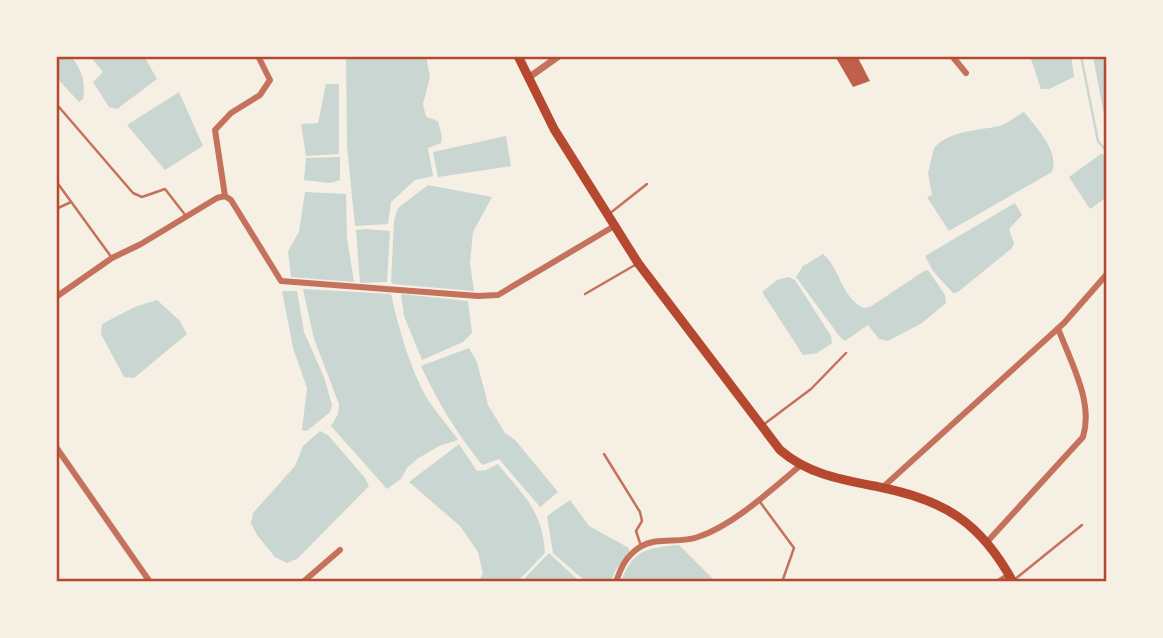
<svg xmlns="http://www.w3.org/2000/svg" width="1163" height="638" font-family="Overpass,sans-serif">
<rect width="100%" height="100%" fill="#f6efe4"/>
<!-- water -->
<path fill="#c9d6d2" d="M56,56H71C82,71 86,81 83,99L79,102L56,77Z
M90,56H144L157,79L117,109L109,107L93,82L103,72Z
M346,56H426L430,77L423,104L426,117L438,121L442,137L441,143L428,148L433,176L415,180L391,202L388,224L355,226L347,146Z
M1030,56H1071L1074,77L1049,89H1041Z
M1093,56H1107V130L1094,62Z
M326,84H339V154L306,156L301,124L318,123Z
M179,92L203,146L165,170L127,125Z
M1024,112C1036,127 1060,152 1052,172L949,231L927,197L932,195L928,173L934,148C950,130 977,131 999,126C1006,125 1016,116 1024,112Z
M506,136L511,166L438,177L433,152Z
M1102,153L1107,160V197L1090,209L1069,177Z
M340,157V180L330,183L304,180L306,158Z
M428,185L492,197L473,232L470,263L474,291L393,284L391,282L394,221L398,208Z
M305,192L346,194L347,238L354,282L291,277L288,251L299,232Z
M1015,203L1022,215L1009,229L1014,243L1012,248L958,292L953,293L933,271L925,256Z
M366,229L390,231L387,282L360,283L356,230Z
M823,254C841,269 841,298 864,308L870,307L924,271L928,270L945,295L946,303L922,323L888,341L879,339L868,325L845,341L840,337L796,277L803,266Z
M789,277L795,280L831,336L832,343L817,353L803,355L762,292L777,280Z
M303,289L391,294C398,325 407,358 421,387C430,407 446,422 458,440L439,446L417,459L407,468L401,479L387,489L331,426L338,414L339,404L314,339Z
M282,291H297L304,332L324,377L332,405L330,412L307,431L302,430L307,388L293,348Z
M401,294L468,301L472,333L463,342L422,360L404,316Z
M157,300L180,321L187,334L134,378L124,377L101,334L102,324L135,307Z
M469,348L477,362L488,405L505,433L515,440L558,492L540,507L499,459L482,465C457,433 438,403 421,366Z
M320,431L328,435L365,478L369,486L297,559L287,563L275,557L257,535L251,523L253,513L295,466L303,446Z
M459,444L477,471L486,470L498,464C524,497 542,509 545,553L517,582H478L483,574L478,552L460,526L409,482Z
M570,500L589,526L629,548V551L615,571L611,582L585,581L553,553L547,516Z
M679,545L716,582H621C633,549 647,548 679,545Z
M549,553L580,582H521Z"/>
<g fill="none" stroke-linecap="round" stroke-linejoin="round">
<!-- stream -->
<path stroke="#c9d6d2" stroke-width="2.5" d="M1081,56L1098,141L1107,152"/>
</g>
<!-- building -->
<path fill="#bf614a" d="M835,56H857L870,81L853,87Z"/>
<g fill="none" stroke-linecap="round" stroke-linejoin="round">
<!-- service -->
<path stroke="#c5725c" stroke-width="2.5" d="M56,109L59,107L133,193L142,197L165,189L186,216
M56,181L112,258
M56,209L71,202
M609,214L647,184
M585,294L635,265
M763,425L811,389L846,353
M604,454L640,512L642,521L636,531L641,546
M760,502L794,548L782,582
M1014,580L1082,525"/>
<!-- minor -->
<path stroke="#c5725c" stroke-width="6" d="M952,56L966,73
M225,196L215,130L231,113L260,95L270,80L258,56
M56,297L112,258L141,244L217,198L225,196L231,200L281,281L478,296L498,295L616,225
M56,447L150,582
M882,488L1064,323L1107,274
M987,542L1083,437C1094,402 1070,361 1058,328
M303,582L340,550
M616,582C621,567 626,556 640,547C657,536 679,544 698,537C734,525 772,489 801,465
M998,582L1009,575"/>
<!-- tertiary -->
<path stroke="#c5725c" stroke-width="7" d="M528,78L559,56"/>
<!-- primary -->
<path stroke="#b5482f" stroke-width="9" d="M518,56L554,129L638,263L780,450C809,475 843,480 879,487C945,500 981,523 1013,582"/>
</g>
<!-- border -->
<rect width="1163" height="638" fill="none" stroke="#f6efe4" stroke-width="116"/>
<rect x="58" y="58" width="1047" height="522" fill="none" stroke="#b5482f" stroke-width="2.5"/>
</svg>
